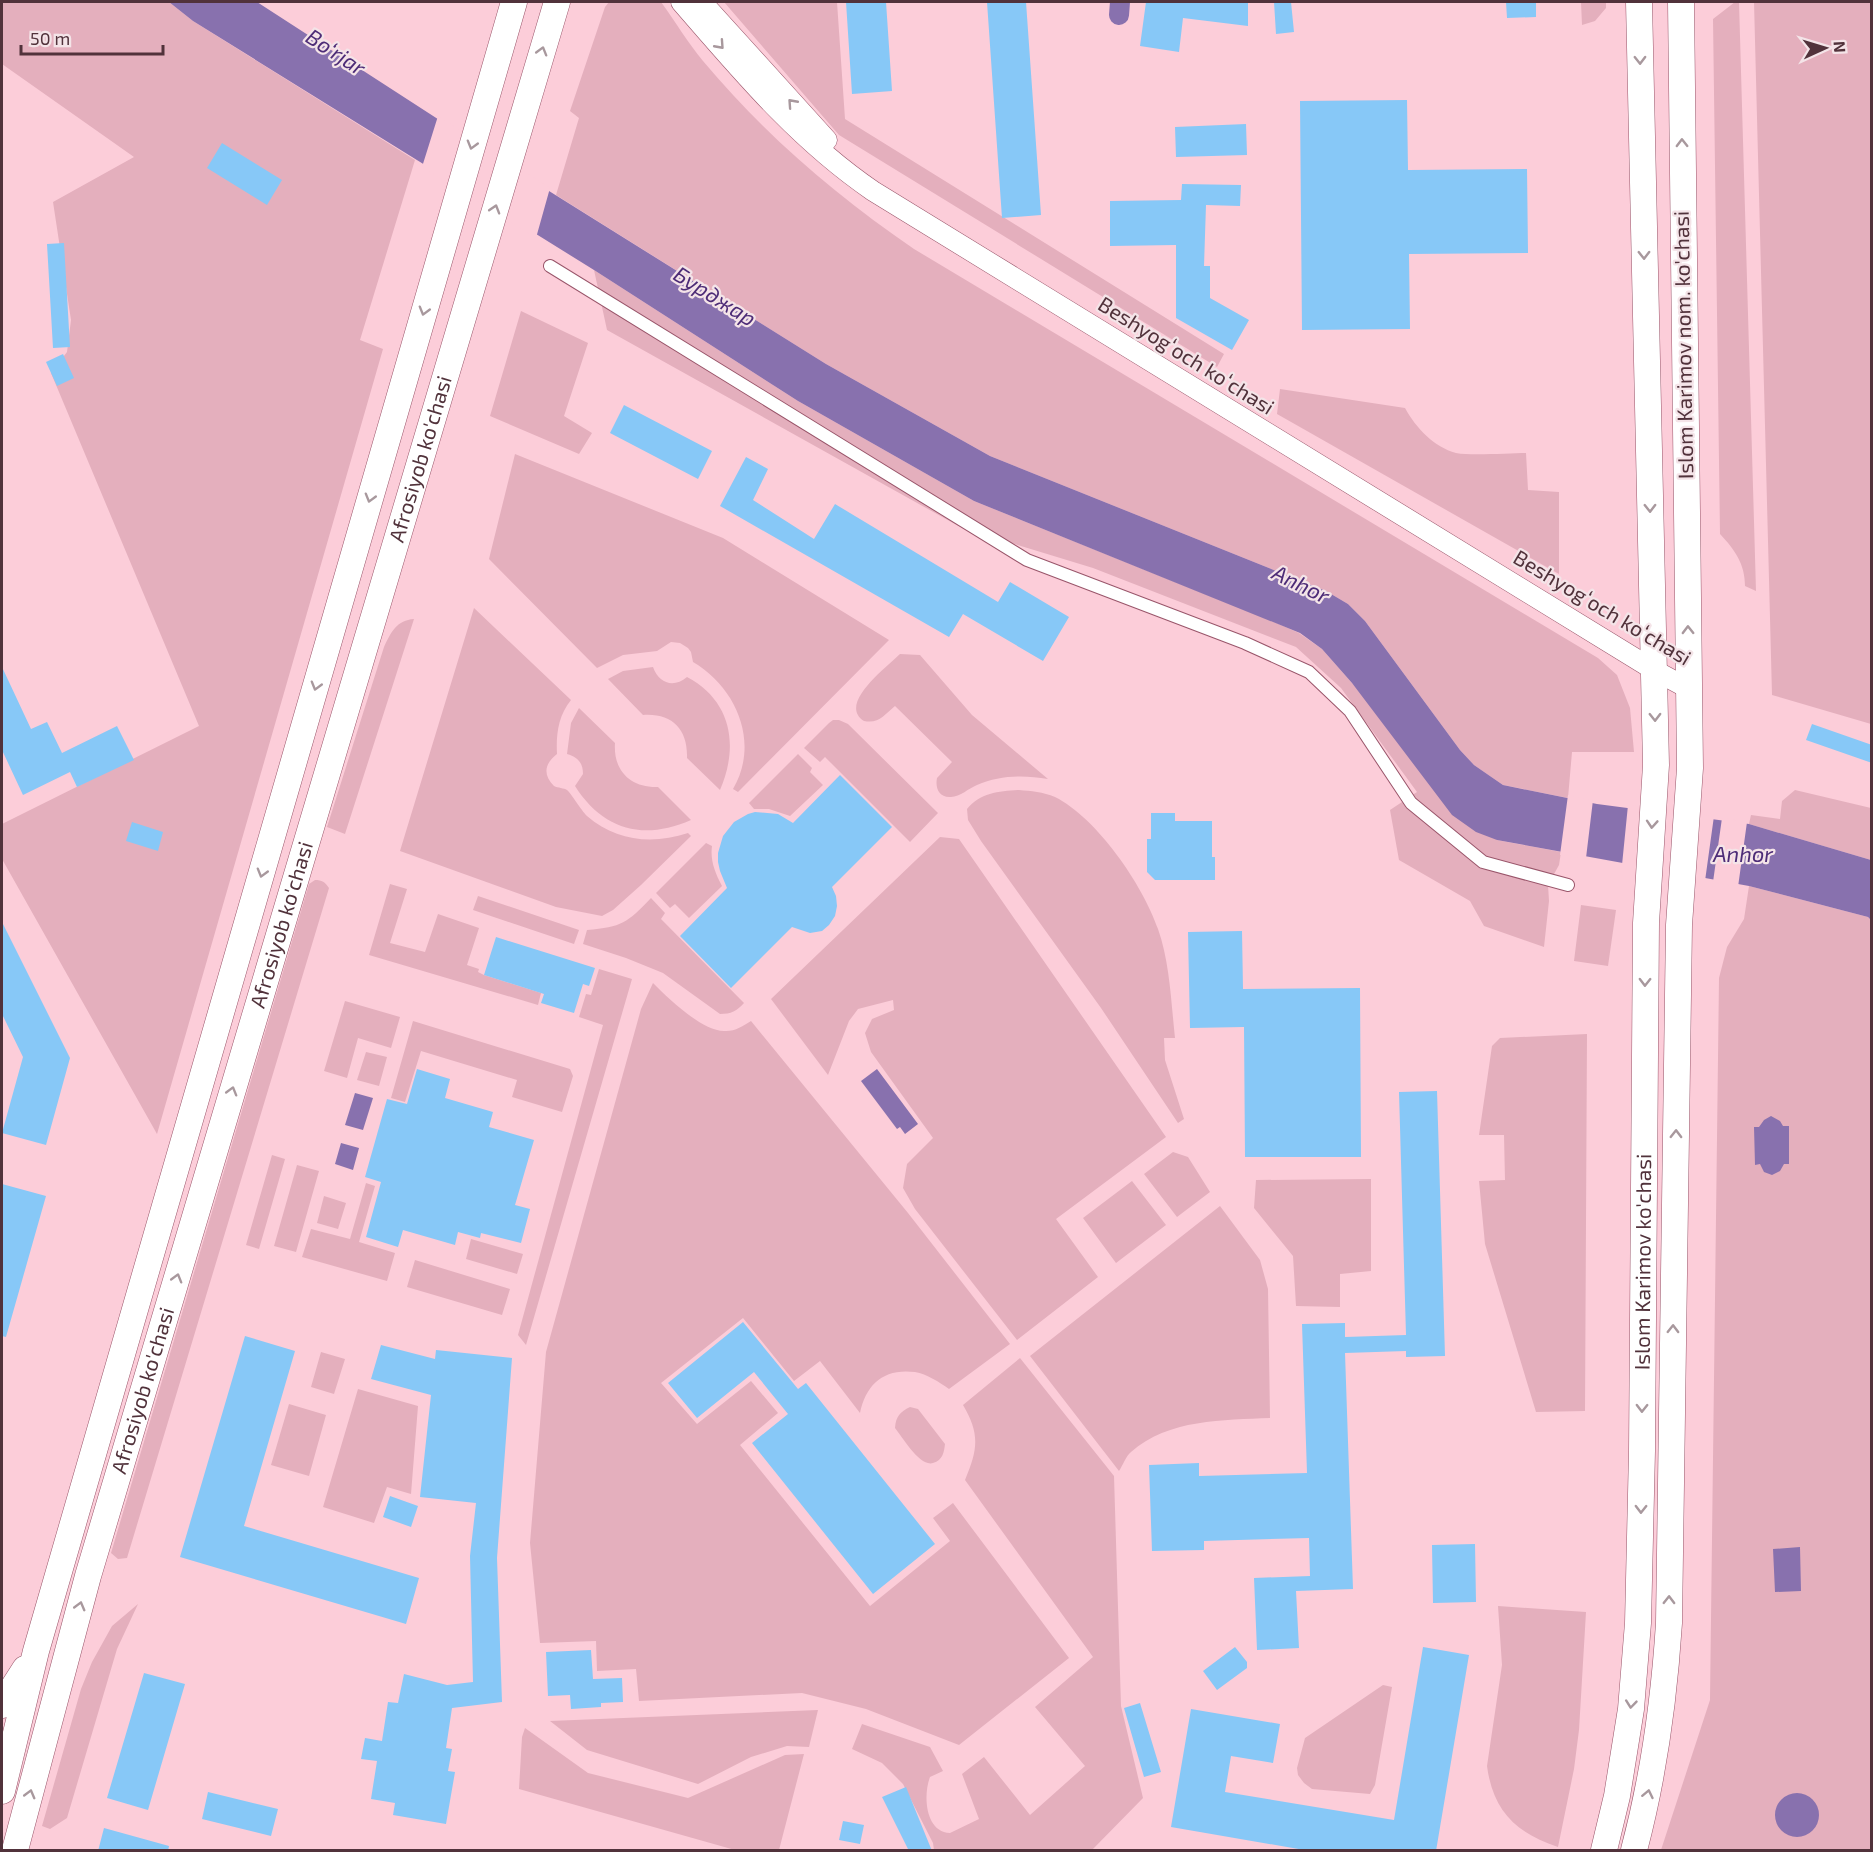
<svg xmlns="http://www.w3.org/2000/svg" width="1873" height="1852" font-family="'Exo 2',sans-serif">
<rect width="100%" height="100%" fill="#fccdd9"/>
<!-- green -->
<path fill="#e4afbd" d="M2,2H169L193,21L415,160L360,340L383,349L157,1134L2,859V824L199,726L51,373L67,352L71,320L53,202L134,157L2,64Z
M609,2H661C675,21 688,43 703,61C766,136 834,194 914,249L1598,658L1617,675L1630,708L1634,752H1572L1568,798L1503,785L1474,765L1460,750L1365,621L1348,604L1326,591L990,456L826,364L556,195L579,118L570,111L605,7Z
M724,2H837L845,119L1224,354L1217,367L839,135Z
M1581,2H1606V8L1595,21L1582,25Z
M1735,2H1739L1756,591L1745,586C1745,564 1735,550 1720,534L1713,19Z
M1754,2H1871V724L1772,695Z
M594,270L798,401L974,501L1272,621L1299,633L1322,649L1352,683L1497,840L1561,852L1559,865L1548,885L1549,901L1544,947L1484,926L1470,901L1399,860L1390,810L1417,792L1341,688L1296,647L1093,568L962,528L607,330Z
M521,311L588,343L564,416L592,433L579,454L490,416Z
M1280,389L1405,408C1416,428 1434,447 1456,453C1472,456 1509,453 1526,453L1528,490L1559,492V574L1277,414Z
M515,454L723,538L889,640L738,792L733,789C760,743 737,688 693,662L691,652L688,648L680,643L671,642L657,651L623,655L597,668L489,559Z
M474,608L571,700C558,716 556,735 557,754C544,764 543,775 554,786C558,788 564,788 567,790C571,793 581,810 587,816C616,841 652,845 688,833L691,836L641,885L613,910L602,916L556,907L400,851Z
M414,619L345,834L327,827L384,647C391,632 397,620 414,619Z
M900,654L920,655L972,715L1048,779C1024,775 1000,775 977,785C969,788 960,797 951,797C939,798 935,788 937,778L952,762L895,706C884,715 879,724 864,721C837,704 887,667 900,654Z
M653,667C659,684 674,688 687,677C732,701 739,746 720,790L687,758C688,729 672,713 643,715L608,679L623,671Z
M579,708L615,743C613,771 631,788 658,787L691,820C643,841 603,830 575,786L583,774C583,763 578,757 567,754L571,723Z
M833,720H839L848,724L938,813L910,842L825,757L820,762L804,748L829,723Z
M798,754L812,768L810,772L823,785L790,816L769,809H754L749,803Z
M1019,790C1031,791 1043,792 1055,797C1097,818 1143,885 1158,929C1170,963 1171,1002 1175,1038H1164L1165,1060L1184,1119L1178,1123L1101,1008L981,841L968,820L967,809C980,793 999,791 1019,790Z
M1795,790L1871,808V860L1749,824L1751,815L1780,819L1782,801Z
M940,837L959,839L1166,1137L1056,1219L1098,1277L1017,1340L915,1209L903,1188L907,1164L933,1138L871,1052L865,1033L872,1019L894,1010L893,1000L858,1009L849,1021L828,1075L771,999Z
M706,843L712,846C710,860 715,873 722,886L689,918L675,904L670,908L656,893Z
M315,880C322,880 325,882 329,888L127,1558L118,1559L111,1553L309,884Z
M390,884L407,889L390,943L425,952L438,914L479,928L467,965L479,969L478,972L484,975L541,993L538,1005L369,955Z
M1749,886L1868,917L1871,920V1850H1661L1710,1700L1719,978L1727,947L1744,919Z
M478,896L579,930L574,944L473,910Z
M651,898L665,913L661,919L744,1003C737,1011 731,1014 720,1014L663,973L626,958L583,944L587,930C622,927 627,923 651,898Z
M1581,905L1616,910L1608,966L1574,961Z
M599,969L632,979L526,1345L518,1335L603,1025L579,1017L586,994L591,995Z
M653,983C669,999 702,1031 724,1031C734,1032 743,1026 751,1021L908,1213L1010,1344L949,1389C939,1382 927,1374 915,1372C884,1368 866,1384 860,1413L820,1361L794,1381L743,1318L661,1383L697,1424L751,1381L778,1413L740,1445L870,1606L950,1541L933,1518L953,1503L1069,1658L959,1745L866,1709L802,1693L639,1701L636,1669L597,1671L596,1641L540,1643L530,1543L546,1352L641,1009Z
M345,1001L400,1017L391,1048L358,1038L347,1078L324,1071Z
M413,1021L570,1069L573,1076L562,1112L512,1097L517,1080L421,1051L405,1102L391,1098Z
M1587,1034L1585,1411L1536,1412L1485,1244L1479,1181L1505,1180L1504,1135H1479L1492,1046L1500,1038Z
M366,1052L387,1057L379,1086L357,1080Z
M1173,1152L1188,1157L1210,1192L1177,1217L1144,1174Z
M272,1155L285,1159L259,1249L246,1245Z
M297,1165L319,1171L296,1252L274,1246Z
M1371,1179V1271L1340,1274V1307L1296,1306L1293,1256L1254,1208L1256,1180Z
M1132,1181L1166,1225L1116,1263L1083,1218Z
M366,1183L375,1186L359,1242L395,1253L387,1281L302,1257L311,1229L350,1239Z
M324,1196L346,1203L338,1229L317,1223Z
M1220,1206L1260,1260L1268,1289L1270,1418C1224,1420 1168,1419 1131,1452C1126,1456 1123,1465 1119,1471L1030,1356Z
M471,1239L523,1254L517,1274L466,1259Z
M415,1260L510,1289L502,1315L407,1287Z
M321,1352L345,1359L334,1394L311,1387Z
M1020,1358L1114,1476L1121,1706L1143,1798L1092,1850H934L933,1843L903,1784L882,1763L852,1749L862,1724L930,1747L943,1771L930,1777C923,1795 925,1832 950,1833L979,1819L962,1774L984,1757L1030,1815L1085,1766L1035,1707L1093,1657L965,1480C978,1449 980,1434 963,1405Z
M358,1389L418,1406L411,1494L387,1487L374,1523L323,1507Z
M289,1404L326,1415L309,1476L271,1465Z
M910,1407L918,1409L945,1444C944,1452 943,1460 933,1463C920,1467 903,1438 895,1428C896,1416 900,1412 910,1407Z
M138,1604L117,1649L67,1818L50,1829L42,1826L81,1689L92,1662L112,1626Z
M1498,1606L1586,1612L1579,1730L1574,1769L1558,1847C1516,1833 1493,1811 1487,1766L1502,1665Z
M1383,1685L1392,1687L1375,1785L1370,1794L1312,1789L1304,1783L1298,1775L1297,1768L1305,1738Z
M818,1710L809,1747L787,1746L751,1757L698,1784L587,1750L550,1721Z
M525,1728L588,1773L688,1798L785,1755L804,1754L779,1850H735L519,1789L522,1737Z"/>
<!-- water -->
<path fill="#8871ae" d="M169,2H257L549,191L826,364L990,456L1326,591L1348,604L1365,621L1460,750L1474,765L1503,785L1597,804L1749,824L1871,860V920L1868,917L1749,886L1497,840L1476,832L1452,815L1352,683L1322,649L1300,633L974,501L798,401L594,270L193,21Z
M877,1069L918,1124L905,1134L900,1127L897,1129L861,1081Z
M355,1093L373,1098L363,1130L345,1125Z
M1771,1116L1780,1121L1783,1126H1789V1164H1784L1780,1171L1772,1175L1764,1172L1760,1164L1755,1165L1754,1127H1759L1764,1120Z
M341,1143L359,1148L353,1170L335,1164Z
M1800,1547L1801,1591L1775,1592L1773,1549Z
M1775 1815a22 22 0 1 1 44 0a22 22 0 1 1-44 0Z"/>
<!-- pier -->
<path fill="#fccdd9" d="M438,116L550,188L536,238L422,167Z
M1568,795L1593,800L1586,858L1560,855Z
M1628,805L1714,816L1705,881L1622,865Z
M1722,818L1747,822L1738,887L1713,882Z"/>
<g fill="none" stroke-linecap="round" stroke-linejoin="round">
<!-- canal -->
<path stroke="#8871ae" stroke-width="20" d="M1119,15L1120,2"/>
</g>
<!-- building -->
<path fill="#87c8f7" d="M846,2H886L892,91L852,94Z
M987,2H1026L1041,215L1002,218Z
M1146,2H1248V26L1183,18L1179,52L1140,46Z
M1274,2H1291L1294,32L1276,34Z
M1506,2H1536V17L1507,18Z
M1407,100L1408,170L1527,169L1528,253L1409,254L1410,329L1302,330L1300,101Z
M1246,124L1247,155L1176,157L1175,127Z
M222,143L282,180L267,205L207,168Z
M1182,184L1241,185L1240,206L1206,205L1204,266H1210V298L1249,320L1232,350L1176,318V245L1110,246V201L1181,200Z
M64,243L70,347L53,348L47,244Z
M63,354L74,378L57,386L46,362Z
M624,405L712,451L698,479L610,433Z
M746,457L768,469L753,500L814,539L835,504L998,602L1010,582L1069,617L1043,661L963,614L949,637L720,506Z
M2,667L31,729L47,722L62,753L117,726L134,760L77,787L70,772L23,795L2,750Z
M1812,724L1872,745V763L1806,740Z
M840,775L892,827L832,887L836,896L837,906L835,916L829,925L822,931L810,933L792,927L731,988L680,936L727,888L720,871L718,862V853L723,836L734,822L748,814L755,812L778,814L793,823Z
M1151,813H1175V821H1212V857H1215V880H1155L1147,872V839H1151Z
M132,822L163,832L158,851L126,841Z
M2,922L70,1058L46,1145L2,1133L23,1057L2,1014Z
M1242,931L1243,989L1360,988L1361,1157H1245L1244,1027L1190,1028L1188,932Z
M496,937L595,968L589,986L583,984L574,1013L541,1003L544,994L484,975Z
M417,1069L450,1079L445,1098L493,1112L489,1127L534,1140L515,1205L530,1209L521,1243L481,1233L480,1238L458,1232L455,1245L403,1230L398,1247L366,1237L381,1182L365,1177L387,1099L407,1104Z
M1437,1091L1445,1356L1406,1357V1351L1345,1353L1353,1589L1296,1591L1299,1648L1257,1650L1254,1578L1310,1576L1309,1538L1204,1541V1550L1152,1551L1149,1465L1199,1463V1476L1307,1473L1302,1324L1345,1323V1337L1406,1335L1399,1092Z
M2,1184L46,1196L6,1337L2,1336Z
M743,1322L798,1389L806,1383L935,1544L873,1594L752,1443L788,1414L754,1372L697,1418L668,1383Z
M245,1336L295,1351L244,1526L419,1578L406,1624L180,1557Z
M381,1345L435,1359L436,1350L512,1358L497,1558L502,1702L452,1708L446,1748L452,1749L448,1771L455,1772L446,1824L393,1815L395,1803L371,1799L377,1761L361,1759L365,1738L382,1741L388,1702L398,1703L404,1674L447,1685L473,1682L470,1556L476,1503L420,1497L431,1395L371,1379Z
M390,1496L418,1506L411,1527L383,1517Z
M1475,1544L1476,1602L1433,1603L1432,1545Z
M1235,1647L1247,1662V1668L1217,1690L1203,1671Z
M1423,1647L1469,1655L1436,1851H1310L1171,1827L1191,1709L1280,1724L1273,1763L1231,1756L1225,1792L1394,1820Z
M591,1650L593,1679L622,1678L623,1702L601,1703V1707L571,1709L570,1695L548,1696L546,1652Z
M144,1673L185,1684L148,1810L107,1798Z
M1140,1703L1161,1772L1144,1777L1124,1708Z
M906,1787L932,1851H909L882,1797Z
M208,1792L278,1809L271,1836L202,1819Z
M843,1821L864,1825L860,1844L839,1840Z
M104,1828L169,1846L168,1851H98Z"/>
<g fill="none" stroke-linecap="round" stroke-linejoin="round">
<!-- pedestrian casing -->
<g stroke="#99556a" stroke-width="14">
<path id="pedestrian" d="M550,266L1027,560L1245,643L1309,672L1350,711L1411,803L1483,862L1568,885"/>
</g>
<!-- tertiary casing -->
<g stroke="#99556a" stroke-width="21">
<path id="tertiary" d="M681,2C741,71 797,139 873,191L1654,670L1689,689
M702,2L827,140"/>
</g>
<!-- primary casing -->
<g stroke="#99556a" stroke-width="27">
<g id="primary">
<path d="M2,1705L25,1669"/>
<path d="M2,1791L36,1651L514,2"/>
<path id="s1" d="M15,1850L88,1576L557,2"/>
<path id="s2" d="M1604,1850L1617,1796L1631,1709L1638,1623L1642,1451L1646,923L1656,765L1639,2"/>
<path d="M1634,1850C1654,1775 1664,1701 1669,1623L1679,925L1690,768L1681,2"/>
</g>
</g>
<!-- pedestrian -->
<use href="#pedestrian" stroke="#fff" stroke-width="12"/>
<!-- tertiary -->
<use href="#tertiary" stroke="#fff" stroke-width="20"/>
<!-- primary -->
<use href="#primary" stroke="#fff" stroke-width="26"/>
</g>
<!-- one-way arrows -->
<defs><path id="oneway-chevron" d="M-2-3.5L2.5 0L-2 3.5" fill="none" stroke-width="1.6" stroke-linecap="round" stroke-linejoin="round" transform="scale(1.5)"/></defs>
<g stroke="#a8989d">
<use href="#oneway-chevron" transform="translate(720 45) rotate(48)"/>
<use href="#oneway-chevron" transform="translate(542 51) rotate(-74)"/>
<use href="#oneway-chevron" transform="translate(1640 60) rotate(89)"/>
<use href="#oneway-chevron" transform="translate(792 103) rotate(-132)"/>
<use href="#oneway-chevron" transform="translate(1682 143) rotate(-91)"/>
<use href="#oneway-chevron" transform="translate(472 145) rotate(106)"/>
<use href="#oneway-chevron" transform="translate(495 209) rotate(-73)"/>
<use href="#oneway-chevron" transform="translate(1644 255) rotate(89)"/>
<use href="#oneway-chevron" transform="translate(424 311) rotate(106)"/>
<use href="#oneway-chevron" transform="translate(370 498) rotate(106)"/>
<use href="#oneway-chevron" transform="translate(1650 508) rotate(89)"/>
<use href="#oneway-chevron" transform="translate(1688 630) rotate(-91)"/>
<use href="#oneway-chevron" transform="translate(316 686) rotate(106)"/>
<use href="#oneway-chevron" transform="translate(1655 717) rotate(89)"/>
<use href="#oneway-chevron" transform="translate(1652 824) rotate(94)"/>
<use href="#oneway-chevron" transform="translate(262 873) rotate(106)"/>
<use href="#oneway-chevron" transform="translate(1645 982) rotate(91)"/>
<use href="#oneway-chevron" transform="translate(232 1091) rotate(-74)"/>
<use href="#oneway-chevron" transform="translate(1676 1134) rotate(-89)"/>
<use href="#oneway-chevron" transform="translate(177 1278) rotate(-74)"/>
<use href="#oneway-chevron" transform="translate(1673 1329) rotate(-89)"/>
<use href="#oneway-chevron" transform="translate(1642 1408) rotate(91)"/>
<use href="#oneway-chevron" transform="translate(1641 1509) rotate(91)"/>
<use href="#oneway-chevron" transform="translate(1669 1600) rotate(-89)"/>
<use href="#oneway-chevron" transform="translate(80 1606) rotate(-75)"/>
<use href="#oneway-chevron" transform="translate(1631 1704) rotate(96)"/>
<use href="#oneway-chevron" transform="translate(30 1794) rotate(-75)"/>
<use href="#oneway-chevron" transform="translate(1648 1794) rotate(-78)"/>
</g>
<g text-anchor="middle" stroke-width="4.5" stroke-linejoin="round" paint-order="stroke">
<!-- street labels -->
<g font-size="21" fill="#51323b" stroke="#f4e4e8">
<text transform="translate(1684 345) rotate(-91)" y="7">Islom Karimov nom. ko'chasi</text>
<text transform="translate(1186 356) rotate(32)" y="7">Beshyogʻoch koʻchasi</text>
<text dy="7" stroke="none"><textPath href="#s1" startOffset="1449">Afrosiyob ko'chasi</textPath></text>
<text transform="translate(1602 608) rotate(31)" y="7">Beshyogʻoch koʻchasi</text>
<text dy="7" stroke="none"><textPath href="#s1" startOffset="963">Afrosiyob ko'chasi</textPath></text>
<text dy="7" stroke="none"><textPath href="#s2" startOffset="591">Islom Karimov ko'chasi</textPath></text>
<text dy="7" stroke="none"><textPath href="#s1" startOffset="477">Afrosiyob ko'chasi</textPath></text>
</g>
<!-- water labels -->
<g font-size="22" font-style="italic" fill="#4d2c77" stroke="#f4e4e8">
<text transform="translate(336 52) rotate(33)" y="8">Bo‘rjar</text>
<text transform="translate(715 296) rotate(32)" y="8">Бурджар</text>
<text transform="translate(1301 584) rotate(26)" y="8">Anhor</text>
<text x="1743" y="862">Anhor</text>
</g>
</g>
<!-- border -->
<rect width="1873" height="1852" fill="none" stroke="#51323b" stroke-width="6"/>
<!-- north arrow -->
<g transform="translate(1825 48) rotate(86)" stroke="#f4e4e8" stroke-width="4.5" paint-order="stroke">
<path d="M0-4.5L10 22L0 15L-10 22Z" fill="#51323b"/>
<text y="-9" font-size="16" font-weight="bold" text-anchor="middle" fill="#51323b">N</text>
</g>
<!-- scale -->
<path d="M21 45v9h142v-9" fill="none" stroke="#51323b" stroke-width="3"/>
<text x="30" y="45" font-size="18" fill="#51323b" stroke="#f4e4e8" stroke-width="4.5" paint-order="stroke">50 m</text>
</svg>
